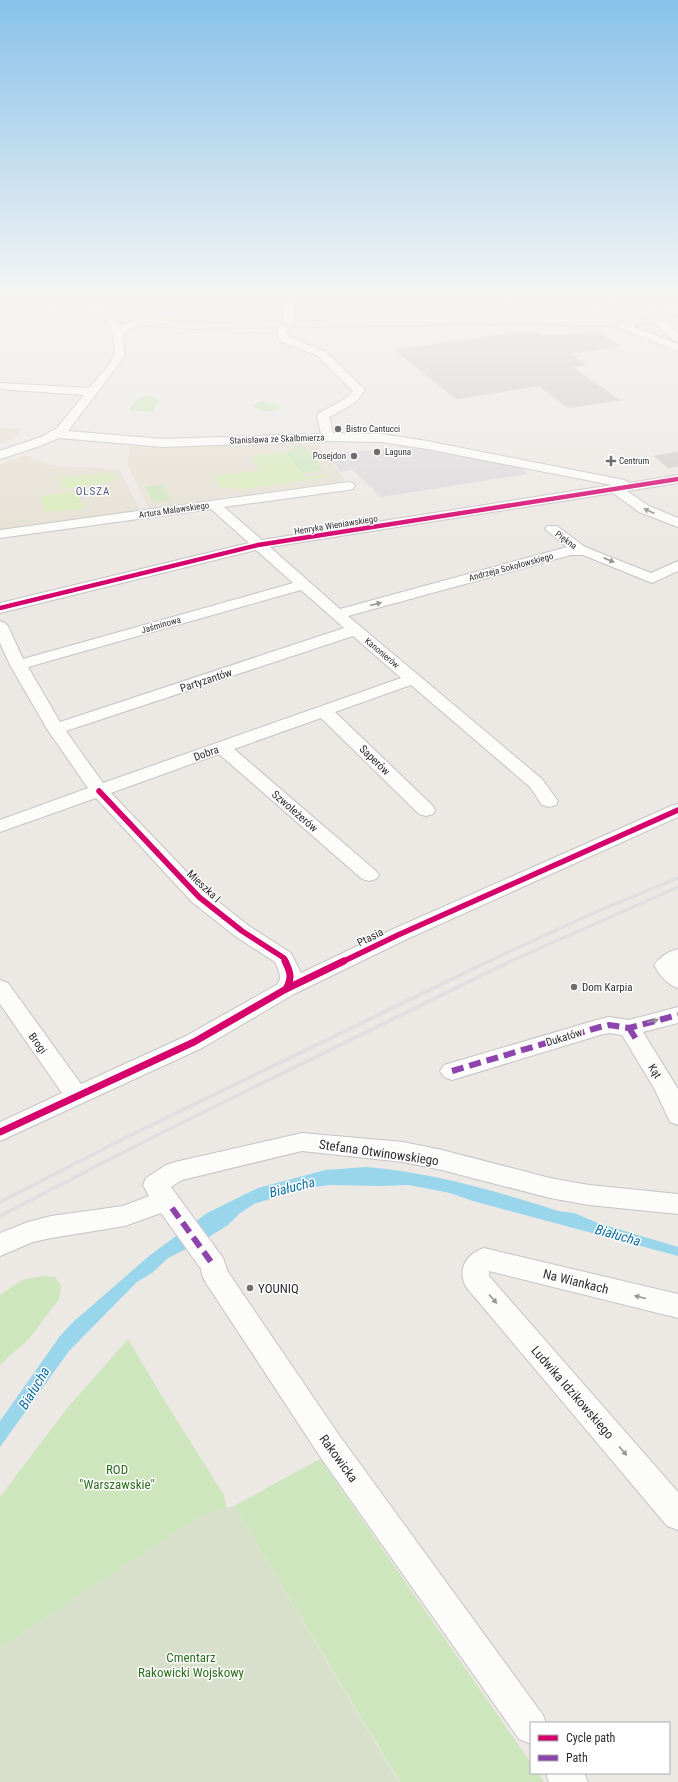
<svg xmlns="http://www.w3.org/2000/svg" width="678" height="1782" font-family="'Roboto Condensed',sans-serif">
<rect width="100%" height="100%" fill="#ece8e4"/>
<!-- industrial -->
<path fill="#dcd9db" d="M405,447L443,451L522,467L527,474L381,497L353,470L340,472L327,454Z"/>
<!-- education -->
<path fill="#e6e0d3" d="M0,428L22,429L12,440L0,444Z
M315,442L346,481L148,508L128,465L129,447Z
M26,455L48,465L119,469L141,512L0,531V464Z"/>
<!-- green -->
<path fill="#cee6be" d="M29,305L47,306L104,320L109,321L110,324L30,307L28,306Z
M158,316L214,320L197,324L152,322Z
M145,396L154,397L160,401L157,404L153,412L129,410L136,400Z
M261,401L280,406V408C271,413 260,412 252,406Z
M297,446L305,447L323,470L301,473L286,452L293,450V448Z
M162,484L171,500L153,502L146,487Z
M43,1276L55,1277L61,1286L59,1299L29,1339L0,1365V1295L22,1280Z
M128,1339L166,1403L224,1495L227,1509L199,1517L0,1648V1497L68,1407Z
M320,1459L531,1763V1773H538L544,1782H400L234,1506Z"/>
<!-- cemetery -->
<path fill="#d8e0cc" d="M234,1506L399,1782H0V1648L199,1517Z"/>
<!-- pitch -->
<path fill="#d9eabb" d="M286,452L305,477L326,474L328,477L236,490L234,487L221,488L213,476L260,470L251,456Z
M113,472L117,481L63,489L59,478Z
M77,491L85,509L46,512L40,496Z"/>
<!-- water -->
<path fill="#99d6ec" d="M366,1167C431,1172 496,1191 558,1211L574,1213L598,1223L678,1247V1256L473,1201L450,1193L409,1185L381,1186L329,1185L301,1189L254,1204L239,1214L228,1225L204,1240L168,1258L152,1273L137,1282L69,1351L0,1447V1421L60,1336L72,1323L149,1256L207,1213L258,1188L325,1170Z"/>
<!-- building -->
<path fill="#d1cecb" stroke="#d7d4d0" d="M521,332L538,333L541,335L600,334L621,346L570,354L586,365L572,367L620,400L569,408L539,386L456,399L395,350Z
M678,452V466L668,468L654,456Z"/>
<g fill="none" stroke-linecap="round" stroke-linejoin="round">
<!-- minor casing -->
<g stroke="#c5c4c5" stroke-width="2">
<path id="minor" d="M287,298H297L293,319L287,333L289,337L326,352L365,390C358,404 342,410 329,417L333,433L381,434L427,441L624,480L630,483L678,475V483L627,491L649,506L678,518V527L639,512L613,493L270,547L340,609L567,547L545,529L547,526H557L585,547L651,573L678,561V571L652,583L583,555H571L348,616L542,779L558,801L556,805L549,807L542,805L530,787L411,685L335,712L433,806L435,810L433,814L426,816L419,814L321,718L234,749L376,871L379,875L376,879L369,881L362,879L219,754L111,793L206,892L249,926L291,953L301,973L391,930L671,806L678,804V817L405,940L294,994L202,1048L0,1141V1122L62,1093L0,1004V980L8,983L81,1084L186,1036L278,984L280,979L279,971L275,962L235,936L192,902L96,798L0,832V820L88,788L47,729L10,665L0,643V621L5,623L8,626L23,659L293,583L256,550L0,613V603L249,543L211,509L0,538V530L348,482L353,483L355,486L353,489L348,490L224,507L262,540L612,485L427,449L381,442L328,441L163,447L59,438L40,446L0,459V451L41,437L57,428L84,395L0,389V383L89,388C95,381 112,363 114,356C116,342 112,328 105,317L110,314L114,315L121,325L142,319L147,322L146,324L129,329L123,334L124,357L68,431L163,439L321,434L317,416L319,413L345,399L353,391L318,356L280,341L277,333L283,319ZM301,590L344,628L60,722L28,667ZM353,636L401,678L103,783L66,731Z
M601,298H616L635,303L636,305L631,308L602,300Z
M656,316L660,317L678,333V342L674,341L652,321L651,319Z
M614,319L678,344V351L610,324L609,322Z
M678,949V988C667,985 660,975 654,965C660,957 669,951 678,949Z
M678,1007V1023L643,1032L678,1089V1125L670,1122L654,1088L622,1035L609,1033L600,1035L452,1080L444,1077L440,1071L444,1065L600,1019L609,1017L629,1020Z
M302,1133L403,1142L442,1150L550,1178L589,1185L678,1194V1214L589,1205L550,1198L442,1170L403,1162L302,1151L182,1180L171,1187L223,1258L228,1272L339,1435L543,1715L546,1723H531V1744L519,1739L319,1455L206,1283L202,1275L201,1269L161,1213L125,1226L51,1238L33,1242L0,1256V1233L28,1222L51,1216L123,1206L149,1196L143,1185L146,1178L166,1165L175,1162Z
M484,1248L678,1294V1318L489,1271V1276L678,1492V1530L667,1526L466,1287C457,1269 466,1254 484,1248Z
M546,1773H584L588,1782H549Z"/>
</g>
<!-- major casing -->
<g stroke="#c6c5c4" stroke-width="2">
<path id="major" d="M8,298H22L21,300L0,308V301Z
M50,298H63L88,310L142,319L191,323L490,318L633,320L648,318C626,297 568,319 560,309L566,306C595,303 634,293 658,315L678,310V316L648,324L633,326L490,324L191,329L142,325L85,316L51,300Z
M90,298H105L133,307L135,309L129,312L125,311L91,300Z"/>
</g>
<!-- minor -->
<use href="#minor" fill="#fcfcfb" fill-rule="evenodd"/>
<!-- major -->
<use href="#major" fill="#e8e4d6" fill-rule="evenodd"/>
<!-- rail-far1 -->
<path stroke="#dfdfe1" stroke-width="3" d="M487,962L591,914L678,878
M509,962L678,887"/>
<!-- rail -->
<path stroke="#dfdfe1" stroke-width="3.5" d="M0,1202L125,1138L489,961
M0,1216L157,1135L511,961"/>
<!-- quiet -->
<path stroke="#8e44ad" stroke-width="6" stroke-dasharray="12 6" stroke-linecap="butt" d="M629,1028L638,1042
M452,1071L600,1027L609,1025L629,1028L678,1015
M172,1208L214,1266"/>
<!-- cycleway-far2 casing -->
<g stroke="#fff" stroke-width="6">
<path id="cycleway-far2" d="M0,608L258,545L678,479"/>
</g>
<!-- cycleway-far1 casing -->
<g stroke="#fff" stroke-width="8">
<path id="cycleway-far1" d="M99,791L199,897L242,931L284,958L286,962
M342,962L398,935L678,810"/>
</g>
<!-- cycleway casing -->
<g stroke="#fff" stroke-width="10">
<path id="cycleway" d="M285,961C291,973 292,978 286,989
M0,1132L194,1042L286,989L344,961"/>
</g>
<!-- cycleway-far2 -->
<use href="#cycleway-far2" stroke="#d6006c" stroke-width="4.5"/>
<!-- cycleway-far1 -->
<use href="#cycleway-far1" stroke="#d6006c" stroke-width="5.5"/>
<!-- cycleway -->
<use href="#cycleway" stroke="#d6006c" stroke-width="7"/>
</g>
<!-- one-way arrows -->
<defs><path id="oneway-solid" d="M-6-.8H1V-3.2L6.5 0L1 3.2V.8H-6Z"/></defs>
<g fill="#959594">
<use href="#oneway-solid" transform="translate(649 511) rotate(-155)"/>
<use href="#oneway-solid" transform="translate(609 560) rotate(23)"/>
<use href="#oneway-solid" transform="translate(376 604) rotate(-15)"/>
<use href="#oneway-solid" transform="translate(653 1021) rotate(-15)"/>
<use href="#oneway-solid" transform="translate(640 1297) rotate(-166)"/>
<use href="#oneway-solid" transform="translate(493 1299) rotate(49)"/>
<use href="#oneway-solid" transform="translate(623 1451) rotate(49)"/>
</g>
<!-- sky -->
<linearGradient id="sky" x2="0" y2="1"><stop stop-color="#88c2ea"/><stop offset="0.54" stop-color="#f6f5f3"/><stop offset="1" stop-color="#f6f5f3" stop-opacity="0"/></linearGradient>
<rect width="678" height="547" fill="url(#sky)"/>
<!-- markers -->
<g fill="#706f6e" stroke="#fff" stroke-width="1.5">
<circle cx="338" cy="429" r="4"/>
<circle cx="377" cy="452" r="4"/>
<circle cx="354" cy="456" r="4"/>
<path d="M609 455h4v4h4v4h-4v4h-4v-4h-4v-4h4z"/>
<circle cx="574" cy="987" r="4"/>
<circle cx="250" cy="1288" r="4"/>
</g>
<g text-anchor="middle" stroke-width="3" stroke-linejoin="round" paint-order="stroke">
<!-- far-poi labels -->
<g font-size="9" fill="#2e2e2e" stroke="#fff" text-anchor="start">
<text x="346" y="432">Bistro Cantucci</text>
<text x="385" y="455">Laguna</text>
<text x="346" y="459" text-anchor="end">Posejdon</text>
<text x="619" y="464">Centrum</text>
</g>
<!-- far-street labels -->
<g font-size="9" fill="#2e2e2e" stroke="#fff">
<text transform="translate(277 439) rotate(-2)" y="3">Stanisława ze Skalbmierza</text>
<text transform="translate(174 510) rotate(-8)" y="3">Artura Malawskiego</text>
<text transform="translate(336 525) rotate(-9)" y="3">Henryka Wieniawskiego</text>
<text transform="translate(566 540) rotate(36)" y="3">Piękna</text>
<text transform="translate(511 567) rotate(-15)" y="3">Andrzeja Sokołowskiego</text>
<text transform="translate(161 625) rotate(-16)" y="3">Jaśminowa</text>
<text transform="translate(382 653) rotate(40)" y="3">Kanonierów</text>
</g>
<!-- far-quarter labels -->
<g font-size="11" letter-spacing="1" fill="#4d5680" stroke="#fff">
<text x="93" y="495">OLSZA</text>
</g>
<!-- street labels -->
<g font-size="11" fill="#2e2e2e" stroke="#fff">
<text transform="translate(206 680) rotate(-18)" y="4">Partyzantów</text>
<text transform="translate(206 753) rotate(-19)" y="4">Dobra</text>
<text transform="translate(375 760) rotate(44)" y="4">Saperów</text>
<text transform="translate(295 811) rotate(41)" y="4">Szwoleżerów</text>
<text transform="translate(204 886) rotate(43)" y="4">Mieszka I</text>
<text transform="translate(370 937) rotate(-27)" y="4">Ptasia</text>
<text transform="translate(564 1037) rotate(-17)" y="4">Dukatów</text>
<text transform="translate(38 1043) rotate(54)" y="4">Brogi</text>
<text transform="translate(655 1071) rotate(58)" y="4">Kąt</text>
</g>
<!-- poi labels -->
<g font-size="11" fill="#2e2e2e" stroke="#fff" text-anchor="start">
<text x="582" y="991">Dom Karpia</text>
</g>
<!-- near-street labels -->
<g font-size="13" fill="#2e2e2e" stroke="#fff">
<text transform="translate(379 1152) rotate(8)" y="5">Stefana Otwinowskiego</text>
<text transform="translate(576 1281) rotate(14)" y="5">Na Wiankach</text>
<text transform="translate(573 1392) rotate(49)" y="5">Ludwika Idzikowskiego</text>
<text transform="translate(339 1458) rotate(54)" y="5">Rakowicka</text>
</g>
<!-- near-poi labels -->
<g font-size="13" fill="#2e2e2e" stroke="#fff" text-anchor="start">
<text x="258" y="1293">YOUNIQ</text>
</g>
<!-- near-park labels -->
<g font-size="13" fill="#2c6e1b" stroke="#fff">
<text x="117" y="1474">ROD<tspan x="117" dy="15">"Warszawskie"</tspan></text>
<text x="191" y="1662">Cmentarz<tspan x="191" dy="15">Rakowicki Wojskowy</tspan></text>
</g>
<!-- near-water labels -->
<g font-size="14" font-style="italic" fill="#0d6fa3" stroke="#fff">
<text transform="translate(292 1187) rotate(-14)" y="5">Białucha</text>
<text transform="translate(618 1235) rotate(16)" y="5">Białucha</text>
<text transform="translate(34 1388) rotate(-59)" y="5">Białucha</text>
</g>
</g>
<!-- legend -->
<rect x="530" y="1722" width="140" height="52" fill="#ffffff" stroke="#ababab"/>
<rect x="538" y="1735" width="20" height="6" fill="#d6006c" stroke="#ababab"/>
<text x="566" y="1742" font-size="12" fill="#2e2e2e">Cycle path</text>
<rect x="538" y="1755" width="20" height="6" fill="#8e44ad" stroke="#ababab"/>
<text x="566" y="1762" font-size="12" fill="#2e2e2e">Path</text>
</svg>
